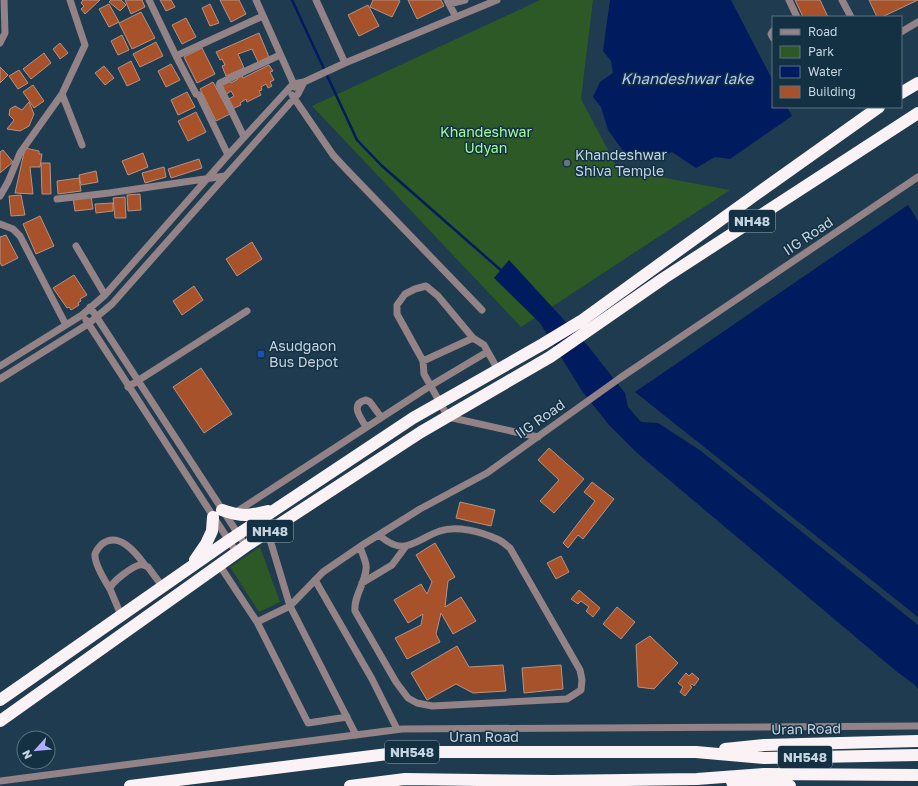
<svg xmlns="http://www.w3.org/2000/svg" width="918" height="786" font-family="'Golos Text',sans-serif">
<rect width="100%" height="100%" fill="#1f3b4f"/>
<!-- green -->
<path fill="#2c5926" d="M540,0H593L581,99L618,169L730,190L521,327L312,106Z
M260,547L280,602L259,612L230,567Z"/>
<!-- water -->
<path fill="#011b5f" d="M610,0H731L773,81V107H787L792,116L730,159L715,157L696,168L672,152L651,161L626,155L608,130L601,107L593,97L600,82L613,73L611,61L603,51Z
M908,205L918,221V617L635,392Z
M509,260L588,346L625,393L628,407L641,422L658,423L701,451L918,625V689L915,685L896,671L636,452L609,425L582,391L540,323L494,278Z"/>
<g fill="none" stroke-linecap="round" stroke-linejoin="round">
<!-- stream -->
<path stroke="#011b5f" stroke-width="2.5" d="M292,0L357,140L381,165L503,272"/>
</g>
<!-- building -->
<path fill="#a7522a" stroke="#b69283" d="M83,0H100L85,14L81,9L84,6L81,3Z
M111,0H121L126,5L120,11L109,2Z
M125,0H142L145,7L131,14Z
M160,0H171L175,7L166,11Z
M220,0H239L246,14L231,22Z
M373,0H398L400,1L392,17L370,7Z
M408,0H441L444,6L417,19Z
M795,0H820L828,17H803Z
M869,0H918L882,17H877Z
M109,4L119,22L109,27L99,9Z
M210,4L219,23L210,26L202,8Z
M368,5L379,26L359,36L348,15Z
M141,12L155,38L132,49L119,23Z
M186,18L196,37L182,44L172,25Z
M259,33L269,57L258,62L252,49L238,54L244,68L226,76L222,66L225,65L222,59L220,60L216,52Z
M122,35L129,50L118,55L111,41Z
M156,42L163,56L140,67L133,54Z
M60,43L68,53L60,59L53,49Z
M202,48L215,74L197,83L184,57Z
M44,53L51,63L31,79L23,69Z
M131,61L140,80L127,86L118,68Z
M171,64L180,80L166,87L158,71Z
M269,65L273,71L270,72L274,80L270,82L272,86L268,88L266,84L261,87L262,90L259,91L261,95L247,102L246,99L240,103L241,105L232,109L227,100L234,96L231,91L225,95L221,86L230,81L231,83L238,79L237,78L242,75L243,78Z
M104,66L114,78L105,85L95,73Z
M0,67L8,75L0,83Z
M19,70L28,83L18,89L9,76Z
M213,82L230,114L216,121L200,89Z
M33,85L44,101L34,108L23,92Z
M187,92L195,107L178,115L171,100Z
M29,102L34,114L29,126L20,131L7,129L14,120L9,115L10,109L15,106L22,110Z
M196,112L206,132L188,141L178,121Z
M25,148L39,151V154H42L40,167H30L33,194L15,193Z
M3,150L13,162L0,173V152Z
M143,153L148,167L128,175L122,161Z
M199,159L202,168L171,178L168,169Z
M41,163H50L51,194H42Z
M164,167L166,177L145,183L142,173Z
M96,171L98,182L81,185L79,175Z
M79,178L81,191L58,194L57,181Z
M140,194L141,210L128,211L127,195Z
M21,195L25,215L11,216L9,196Z
M91,196L93,209L75,211L73,198Z
M125,197L126,218H115L113,198Z
M113,203V211L96,213L95,204Z
M40,216L54,246L36,254L23,224Z
M6,235L18,258L2,266L0,263V237Z
M252,242L262,259L237,276L226,259Z
M74,275L87,295L80,299L81,301L78,303L79,305L71,310L69,307L67,308L53,288Z
M194,286L203,300L182,315L173,301Z
M201,368L232,414L204,433L173,387Z
M549,448L584,479L554,513L540,501L559,480L538,460Z
M592,482L614,499L583,539L578,535L568,548L563,543L595,501L584,492Z
M460,502L495,510L491,526L456,518Z
M435,543L455,577L448,581L445,607L461,597L476,621L453,634L441,613L436,634L440,642L407,659L395,638L421,625L423,614L408,623L394,600L421,584L427,594L432,582L416,555Z
M561,556L569,572L556,579L547,563Z
M579,590L600,608L593,617L586,611L589,607L581,601L578,604L571,599Z
M617,607L635,622L621,639L603,624Z
M650,636L678,663L654,689L638,687L636,645Z
M457,646L469,667L503,665L506,691L473,693L456,684L427,700L411,673Z
M561,665L563,689L524,693L522,668Z
M686,673L689,676L692,673L699,679L694,686L692,684L690,686L692,687L685,696L680,692L683,687L678,683Z"/>
<g fill="none" stroke-linecap="round" stroke-linejoin="round">
<!-- minor -->
<path stroke="#938286" stroke-width="7" d="M149,0L176,56L263,16
M256,0L295,87
M316,0L345,63
M447,0L456,17
M789,0L797,17
M842,0L851,17
M449,4L465,0
M773,31L771,34L773,38
M901,32L918,22
M0,43L5,33L4,0
M176,56L196,94
M62,94L82,145
M199,95L228,155
M292,95L333,155L346,169L482,310
M244,137L219,85L220,83L280,55
M0,196L8,182L20,153L62,94L85,45L70,0
M57,199L109,193L225,176
M0,224L13,229L20,236L66,325
M76,246L105,295
M90,307L246,546
M86,320L237,553
M423,361L397,314V305L405,294L415,289L426,286L438,296L473,338
M0,366L82,315L105,295L228,155L293,84L304,82L345,63L497,0
M498,370L484,345L473,338L423,361L424,374L448,417L538,437
M0,379L88,324L112,304L298,94L304,82
M128,387L247,311
M366,427C361,418 349,404 366,400L370,402L381,417
M233,514L430,386L487,352
M268,533L290,606L356,735
M360,547C362,553 365,559 366,565C368,579 353,596 355,611L396,682L408,698L417,703L432,706L567,699L581,690L582,680L580,670L510,548C506,545 502,541 497,539C482,532 456,525 440,531C414,540 405,558 379,535
M220,566L257,622L308,723L347,717
M315,580L372,679L397,729
M362,583L392,565L406,546
M110,589C105,581 94,564 95,554C96,551 99,547 102,544C119,531 136,553 145,565
M121,615L110,589C111,582 132,567 139,565C143,564 145,565 148,567L162,586
M257,622L290,606L323,572L364,544L420,509L487,473L620,378L918,177
M0,781L402,729L918,726"/>
<!-- highway -->
<path stroke="#faf2f4" stroke-width="12" d="M901,93L918,83
M222,510C242,517 248,516 268,511
M195,560L206,544L212,531L213,517
M0,700L228,541L413,418L543,344L581,321L758,193L879,107
M0,721L246,546L421,432L550,357L664,278L918,113
M725,749L764,745L918,741
M732,782L790,786
M130,786L404,752H696L764,758L918,755
M350,786L405,779L553,781L697,779L764,774L918,775"/>
</g>
<!-- markers -->
<circle fill="#6b7280" stroke="#143144" stroke-width="1.5" cx="567" cy="163" r="4"/>
<rect fill="#1a4fb4" stroke="#143144" stroke-width="1.5" x="257" y="350" width="8" height="8" rx="2"/>
<g text-anchor="middle" stroke-width="3" stroke-linejoin="round" paint-order="stroke">
<!-- shield labels -->
<g fill="#143144" stroke="#8fa3b2" stroke-width="1">
<rect x="729" y="210" width="46" height="22" rx="3"/>
<rect x="247" y="520" width="46" height="22" rx="3"/>
<rect x="385" y="741" width="54" height="22" rx="3"/>
<rect x="778" y="746" width="54" height="22" rx="3"/>
</g>
<g font-size="13" font-weight="bold" fill="#c4d4e1">
<text x="752" y="226">NH48</text>
<text x="270" y="536">NH48</text>
<text x="412" y="757">NH548</text>
<text x="805" y="762">NH548</text>
</g>
<!-- park labels -->
<g font-size="14" fill="#a4fa99" stroke="#143144">
<text x="486" y="137">Khandeshwar<tspan x="486" dy="16">Udyan</tspan></text>
</g>
<!-- poi labels -->
<g font-size="14" fill="#c4d4e1" stroke="#143144" text-anchor="start">
<text x="575" y="160">Khandeshwar<tspan x="575" dy="16">Shiva Temple</tspan></text>
<text x="269" y="351">Asudgaon<tspan x="269" dy="16">Bus Depot</tspan></text>
</g>
<!-- street labels -->
<g font-size="14" fill="#c4d4e1" stroke="#143144">
<text transform="translate(808 236) rotate(-34)" y="5">IIG Road</text>
<text transform="translate(540 419) rotate(-35)" y="5">IIG Road</text>
<text transform="translate(806 729) rotate(-1)" y="5">Uran Road</text>
<text x="484" y="742">Uran Road</text>
</g>
<!-- water labels -->
<g font-size="15" font-style="italic" fill="#b3c9f1" stroke="#143144">
<text x="687" y="84">Khandeshwar lake</text>
</g>
</g>
<!-- legend -->
<rect x="772" y="16" width="130" height="92" fill="#143144" stroke="#5a7283"/>
<rect x="780" y="29" width="20" height="6" fill="#938286" stroke="#5a7283"/>
<text x="808" y="36" font-size="12" fill="#c4d4e1">Road</text>
<rect x="780" y="46" width="20" height="12" fill="#2c5926" stroke="#5a7283"/>
<text x="808" y="56" font-size="12" fill="#c4d4e1">Park</text>
<rect x="780" y="66" width="20" height="12" fill="#011b5f" stroke="#5a7283"/>
<text x="808" y="76" font-size="12" fill="#c4d4e1">Water</text>
<rect x="780" y="86" width="20" height="12" fill="#a7522a" stroke="#5a7283"/>
<text x="808" y="96" font-size="12" fill="#c4d4e1">Building</text>
<!-- north arrow -->
<g transform="translate(36 750) rotate(243)"><circle r="19" fill="#143144" stroke="#5a7283"/>
<path d="M0-3L7 15L0 10L-7 15Z" fill="#aeaefb"/>
<text y="-6" font-size="11" font-weight="bold" text-anchor="middle" fill="#c4d4e1">N</text>
</g>
</svg>
